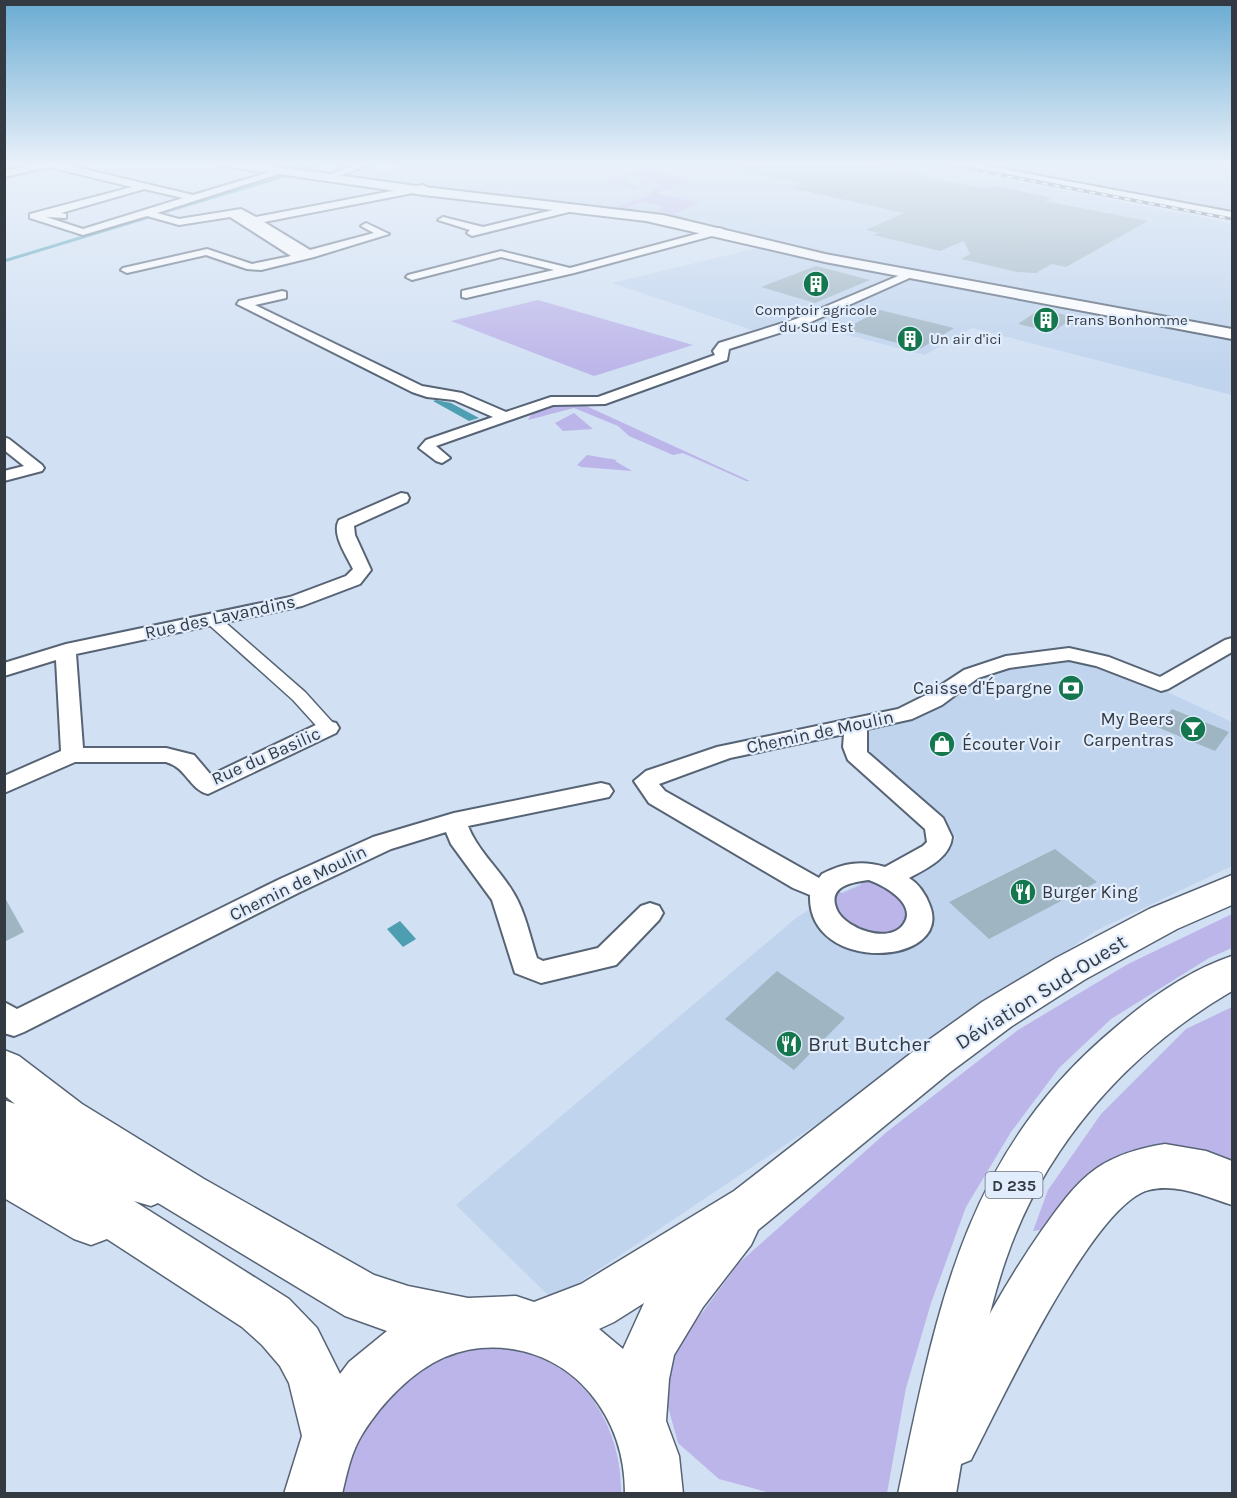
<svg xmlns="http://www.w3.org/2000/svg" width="1237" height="1498" font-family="Karla,sans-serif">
<rect width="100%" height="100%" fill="#d1e0f3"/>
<!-- built -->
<path fill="#c0d4ed" d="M409,163H915L1232,223V331L871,263L641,214L575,204L363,179Z
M959,163H1232V213L1196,206Z
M761,247L1232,338V395L972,328L925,355L805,324L752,330L612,283Z
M1080,660L1148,683L1232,722V866L1095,931L857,1097L553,1300L456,1205L796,918L821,902L957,838L861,752L860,737L869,729L934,710L978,677L1022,665Z"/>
<!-- green -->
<path fill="#bcb5e9" d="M642,170L694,180L656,193L700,203L674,214L685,217L677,219L669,213L656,211L664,207L642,202L630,207L639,210L633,212L612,208L648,196L660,184L641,182L648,180V177L631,176L621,180L640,188L634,189L605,182Z
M538,300L693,345L594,376L451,321Z
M584,405L750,481H746L683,453L673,455L629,436L618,426L574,408L528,420L532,413L558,405Z
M574,413L593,429L563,431L555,423Z
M587,455L617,460L615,461L632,471L581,467L577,465Z
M861,881C884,882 897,891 907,911C906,926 893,938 877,936C865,934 851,926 840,921L833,898L837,892L843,893L861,885Z
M1232,914V948L1209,958L1111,1019L1059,1068L1011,1132L966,1207L931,1303L906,1388L887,1493H770L719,1479L678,1443L664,1392L673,1352L739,1263L888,1131L1018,1030L1128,964Z
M1232,1007V1166L1195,1153L1047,1229L1033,1231L1048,1190L1101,1114L1186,1029Z
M490,1347C506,1349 521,1350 536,1355C591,1375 623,1437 621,1494H341C360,1412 404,1359 490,1347Z"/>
<!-- water -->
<path fill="#4e9eb2" d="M436,400L451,403L479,418L469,421L433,401Z
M400,921L416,939L403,947L387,929Z"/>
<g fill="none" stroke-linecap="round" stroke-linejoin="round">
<!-- stream -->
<path stroke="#4e9eb2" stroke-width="3" d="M302,170L324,163
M164,212L288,175
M4,261L149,217"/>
</g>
<!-- building -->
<path fill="#9fb5c2" d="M744,163H854L929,176L927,177L986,189L995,186L1020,191L1052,198L1045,201L1148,221L1066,267L1052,264L1036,273L1017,272L961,259L970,254L964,241L940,251L873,235L879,233L866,230L904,213L791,188L803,183L744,172Z
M816,266L870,280L815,303L761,287Z
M1040,309L1074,317L1053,332L1018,324Z
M880,310L954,328L920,349L845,329Z
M1172,709L1229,732L1215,751L1157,727Z
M1055,849L1097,882L989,939L949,902Z
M4,896L24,932L4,942Z
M777,971L845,1018L794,1070L725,1019Z"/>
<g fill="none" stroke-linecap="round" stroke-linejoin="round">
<!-- pedestrian casing -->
<g stroke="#576475" stroke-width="3">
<path id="pedestrian" d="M213,615L219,617L305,692L334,724L337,728L334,732H322L293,700L207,623L205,620L207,617Z"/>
</g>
<!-- minor casing -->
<g stroke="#576475" stroke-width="4">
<path id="minor" d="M41,163H59L193,195L280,169L288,171L157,213L179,219L241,209L256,217L423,185L428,188L423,191L264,222L310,250L374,233L361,226L366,223L389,234L314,257L261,270L247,269L206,255L127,273L121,270L123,268L207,249L252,264L291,256L230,217L179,225L147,216L83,235L30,218V214L132,187L49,167L4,177V171ZM144,189L183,198L83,229L46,217L66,218V214L61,213Z
M360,163H374L331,179L323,177Z
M951,163H971L1232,212V218Z
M573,205L577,206V210L472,236L467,233L470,230L438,220L443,217L483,227Z
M719,228L723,229V233L574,273L466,298L462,297V291L554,270L501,257L412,280L406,277L408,275L501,251L570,268Z
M910,271L916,274L914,276L804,325L729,349L727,360L605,404L553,405L436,446L450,458L442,463L436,461L419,448L426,440L493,417L454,400L427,397L412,392L237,304L239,301L282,291L286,292V298L255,305L422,386L462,393L506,412L551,397H598L715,355L713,351L719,343L796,319Z
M4,437L9,439L42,465L44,468L42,471L4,481V471L24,466L4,450Z
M401,493L407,494L409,498L407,502L354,526L355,535L371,570L360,584L302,606L76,654L83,748H166L194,755L211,775L320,723L328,721L336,723L339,728L336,733L208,794C189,789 187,768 166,762H75L4,793V776L61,751L56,660L4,676V663L66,644L290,597L346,576L353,569C347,556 331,534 339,520Z
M1232,638V652L1168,689L1161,691L1096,666L1069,660L1009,668L978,678L942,705L912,719L867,729V752L943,818L952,837C950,858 926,869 909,878C919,884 926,895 930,906C953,966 807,975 810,895L793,888L649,803L634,781L646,771L717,747L898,709L926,695L964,670L1006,656L1069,648L1109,657L1160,677L1225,640ZM844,734L843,747L848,760L925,829L927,842L923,846L885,867C862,860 843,863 822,874L819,878L665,791L659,784L730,758ZM869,880C883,885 919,904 903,925C888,944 848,929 838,912C825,887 851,882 869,880Z
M601,783L609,785L613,791L609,797L468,826C477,850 500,870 513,892C525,911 530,937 537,958L543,961L598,948L641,906L650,903L659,906L663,913L659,920L616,965L541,983L515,973L492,900L451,844L446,832L391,849L298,893L24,1032L14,1036L4,1033V1002L17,1009L280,879L373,837L454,813Z"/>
</g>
<!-- tertiary casing -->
<g stroke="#576475" stroke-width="4">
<path id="tertiary" d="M216,163H251L424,187L663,215L825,254L1232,329V339L825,262L646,221L424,195L222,166Z"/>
</g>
<!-- secondary casing -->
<g stroke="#576475" stroke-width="3">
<path id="secondary" d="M1232,875V905L1177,929L1084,980L1012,1026L949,1073L758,1230L751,1245L703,1307L674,1355L669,1379L666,1421L679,1456L683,1494H625C625,1455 614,1422 590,1393C555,1351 496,1336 445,1357C411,1372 382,1403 363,1433C351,1452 347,1473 342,1494H284L302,1436L289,1383L280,1366L262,1345L242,1327L107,1239L91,1245L74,1239L4,1198V1100L15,1104L4,1095V1050L19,1056L82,1104L204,1179L374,1275L408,1286L468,1298L516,1296L534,1302L581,1284L734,1191L919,1047L982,1002L1056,958L1149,909ZM134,1201L151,1206L158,1203L345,1316L387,1331L349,1362L340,1374L317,1328L289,1299ZM644,1303L623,1349L599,1329L614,1322Z
M1165,1144L1206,1151L1232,1161V1205C1206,1197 1178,1183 1149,1190C1093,1203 999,1406 971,1460L951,1468L931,1460L923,1440L931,1420C967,1356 1000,1290 1042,1230C1058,1208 1074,1184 1097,1168C1118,1154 1140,1148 1165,1144Z"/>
</g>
<!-- primary casing -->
<g stroke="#576475" stroke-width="3">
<path id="primary" d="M1232,956V991C1129,1051 1045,1145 1006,1259C980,1334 970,1415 956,1494H898C937,1310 963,1154 1116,1027C1150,998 1190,970 1232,956Z"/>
</g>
<!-- pedestrian -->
<use href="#pedestrian" fill="#fff" fill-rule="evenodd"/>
<!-- minor -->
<use href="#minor" fill="#fff" fill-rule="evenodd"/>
<!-- tertiary -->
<use href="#tertiary" fill="#fff" fill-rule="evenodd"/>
<!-- secondary -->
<use href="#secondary" fill="#fff" fill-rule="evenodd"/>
<!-- primary -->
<use href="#primary" fill="#fff" fill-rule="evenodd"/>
<!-- rail casing -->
<g stroke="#59616b" stroke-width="3">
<path id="rail" d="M936,163L1232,219"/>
</g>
<!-- rail -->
<use href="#rail" stroke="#e1edfd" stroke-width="2" stroke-dasharray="6" stroke-linecap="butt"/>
</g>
<!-- sky -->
<linearGradient id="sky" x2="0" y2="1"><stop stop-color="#6aabd2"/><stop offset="0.44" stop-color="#eaf1fa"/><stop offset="1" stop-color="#eaf1fa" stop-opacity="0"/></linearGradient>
<rect width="1237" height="373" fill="url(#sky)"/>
<!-- icons -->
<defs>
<g id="building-disc" transform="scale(1.35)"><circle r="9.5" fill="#14774e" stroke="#e1edfd"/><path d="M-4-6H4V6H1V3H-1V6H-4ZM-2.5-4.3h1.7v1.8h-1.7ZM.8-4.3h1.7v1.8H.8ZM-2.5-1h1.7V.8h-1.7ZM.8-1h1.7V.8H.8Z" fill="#fff"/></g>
<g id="bank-disc" transform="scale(1.35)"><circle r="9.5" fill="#14774e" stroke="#e1edfd"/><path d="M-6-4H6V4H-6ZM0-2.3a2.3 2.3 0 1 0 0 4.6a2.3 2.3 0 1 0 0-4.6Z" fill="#fff"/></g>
<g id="bar-disc" transform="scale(1.35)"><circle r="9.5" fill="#14774e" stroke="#e1edfd"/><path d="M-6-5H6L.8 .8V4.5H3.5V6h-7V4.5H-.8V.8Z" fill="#fff"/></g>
<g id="shop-disc" transform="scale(1.35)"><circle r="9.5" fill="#14774e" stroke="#e1edfd"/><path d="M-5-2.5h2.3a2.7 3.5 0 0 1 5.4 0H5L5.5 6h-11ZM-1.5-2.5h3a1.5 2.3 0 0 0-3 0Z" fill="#fff"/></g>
<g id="restaurant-disc" transform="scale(1.35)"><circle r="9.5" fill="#14774e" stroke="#e1edfd"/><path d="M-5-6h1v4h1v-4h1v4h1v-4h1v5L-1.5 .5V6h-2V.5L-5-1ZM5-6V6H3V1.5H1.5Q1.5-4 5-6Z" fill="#fff"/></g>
</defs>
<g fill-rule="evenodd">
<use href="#building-disc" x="816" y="284"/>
<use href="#building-disc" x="1046" y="320"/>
<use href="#building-disc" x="910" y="339"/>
<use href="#bank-disc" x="1071" y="688"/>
<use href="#bar-disc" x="1193" y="729"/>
<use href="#shop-disc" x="942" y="744"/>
<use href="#restaurant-disc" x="1023" y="892"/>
<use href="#restaurant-disc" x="789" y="1044"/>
</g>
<g text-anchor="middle" stroke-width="4.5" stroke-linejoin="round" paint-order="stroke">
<!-- far-poi labels -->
<g font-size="15" fill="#343a42" stroke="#e1edfd" text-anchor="start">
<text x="816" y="315" text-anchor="middle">Comptoir agricole<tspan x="816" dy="17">du Sud Est</tspan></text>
<text x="1066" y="325">Frans Bonhomme</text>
<text x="930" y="344">Un air d'ici</text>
</g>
<!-- shield labels -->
<rect fill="#e1edfd" stroke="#68707a" stroke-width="1.5" x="985.5" y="1172" width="57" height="26" rx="4.5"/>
<g font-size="16" font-weight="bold" fill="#343a42">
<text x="1014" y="1191">D 235</text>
</g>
<!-- street labels -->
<g font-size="18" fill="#343a42" stroke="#e1edfd">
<text transform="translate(220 617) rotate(-12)" y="6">Rue des Lavandins</text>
<text transform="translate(820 732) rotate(-12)" y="6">Chemin de Moulin</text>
<text transform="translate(266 756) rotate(-24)" y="6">Rue du Basilic</text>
<text transform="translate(298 883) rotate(-26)" y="6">Chemin de Moulin</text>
</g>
<!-- poi labels -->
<g font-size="18" fill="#343a42" stroke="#e1edfd" text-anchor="end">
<text x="1052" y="694">Caisse d'Épargne</text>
<text x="1174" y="725">My Beers<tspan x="1174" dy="21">Carpentras</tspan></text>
<text x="962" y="750" text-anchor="start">Écouter Voir</text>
<text x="1042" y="898" text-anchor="start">Burger King</text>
</g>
<!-- near-street labels -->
<g font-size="21" fill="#343a42" stroke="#e1edfd">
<text transform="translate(1041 992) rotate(-32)" y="7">Déviation Sud-Ouest</text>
</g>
<!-- near-poi labels -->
<g font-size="21" fill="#343a42" stroke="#e1edfd" text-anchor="start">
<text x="808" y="1051">Brut Butcher</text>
</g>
</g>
<!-- border -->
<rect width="1237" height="1498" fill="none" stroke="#343a42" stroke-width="12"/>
</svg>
